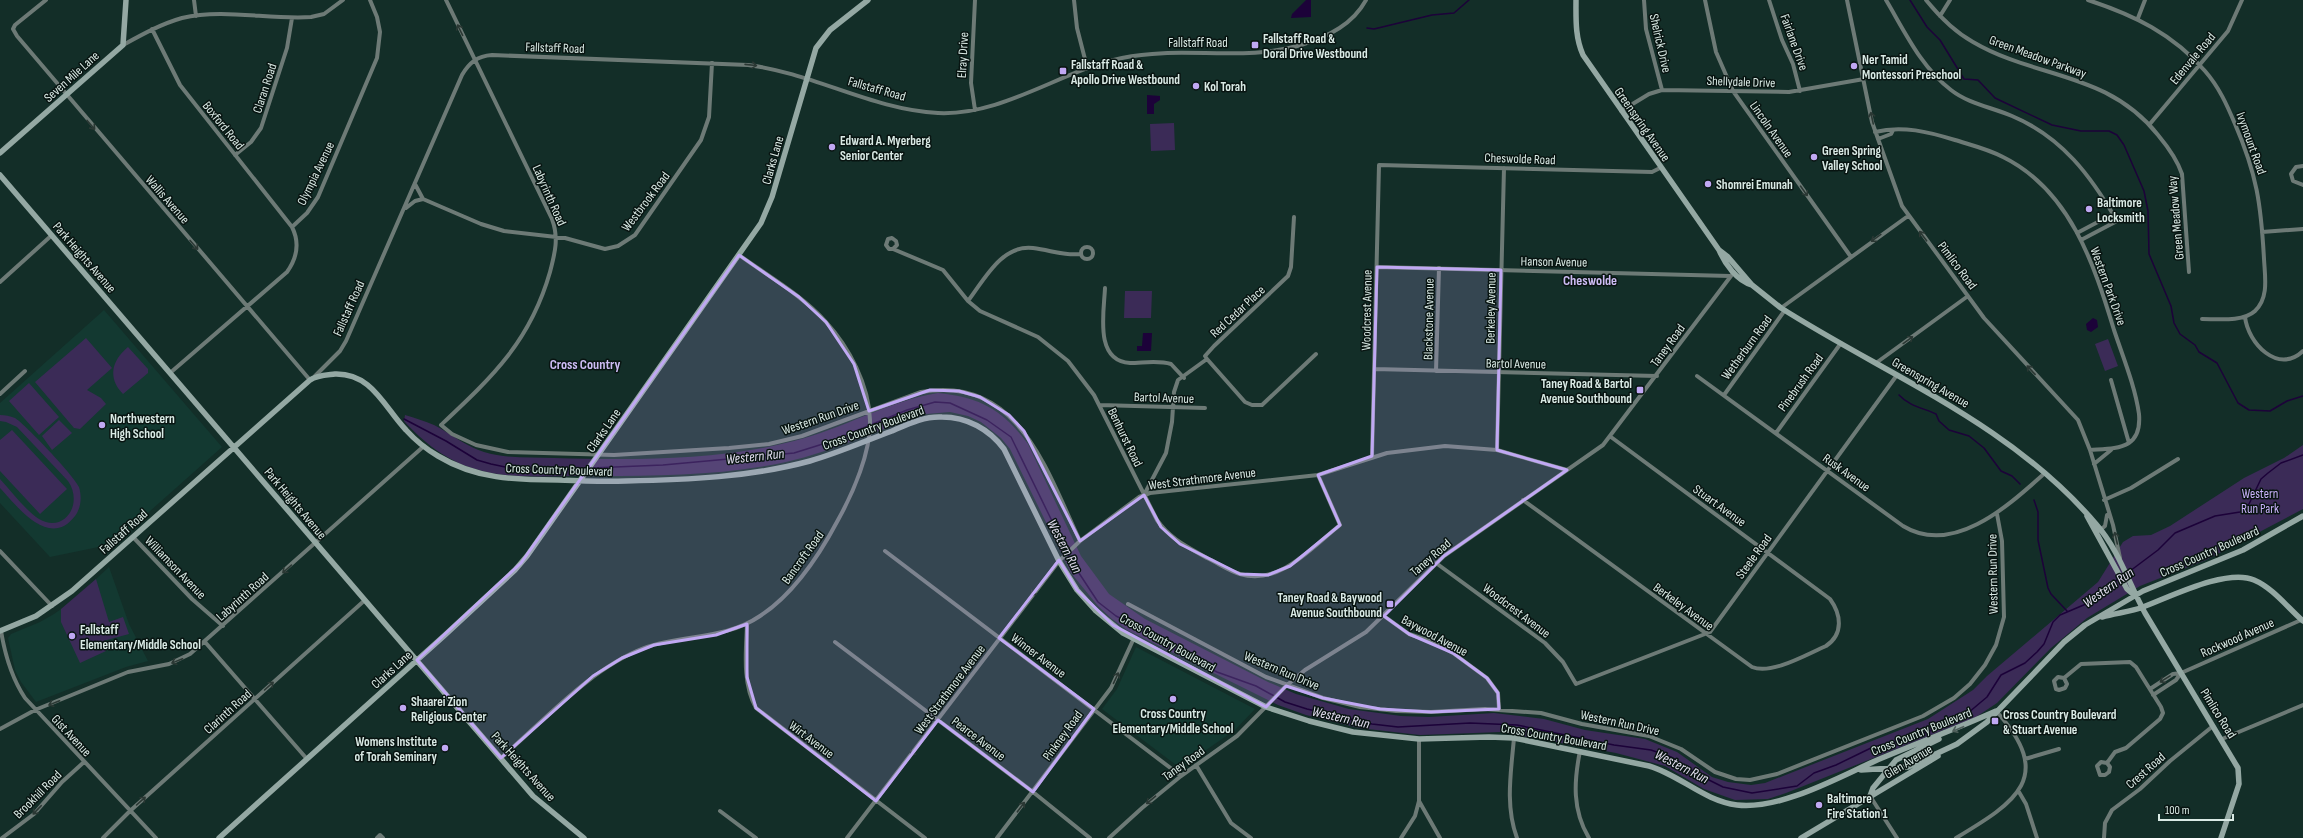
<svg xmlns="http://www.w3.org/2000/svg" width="2303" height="838" font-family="'Sofia Sans Condensed',sans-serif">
<rect width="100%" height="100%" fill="#132e28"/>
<!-- built -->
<path fill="#133931" d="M104,310L222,447L113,544L50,557L0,503V403Z
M109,567L129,624L148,661L126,667L36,702L21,682L15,670L8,638L11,634L40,622L54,614L71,602Z
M1136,647L1255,709L1235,730L1180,768L1102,709L1117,689Z"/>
<!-- green -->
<path fill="#3b2b57" d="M1174,123L1175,150L1151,151L1150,124Z
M1125,291H1152L1151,318H1124Z
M86,338L112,368L87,390L101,398L106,404L80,429L74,428L35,382Z
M2108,339L2118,366L2105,371L2095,344Z
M128,347L148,369V373L123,394C107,378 112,360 128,347Z
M29,383L59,417L39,435L9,401Z
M938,393C980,397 1003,410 1028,444L1081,556L1109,594L1145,619L1268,682L1296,694L1349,709L1401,716L1429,717L1494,713L1544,719L1585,730L1645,739L1677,752L1712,777L1728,782L1751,785L1765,783L1928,719L1973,690L1987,676L2098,582L2123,542L2133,536L2151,535L2170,526L2244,478L2284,458L2303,445V509L2206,560L2140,586L2087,618L2051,648L1997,703L1976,717L1786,793L1768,799L1735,800L1704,789L1665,766L1616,753L1501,732L1420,735L1359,728L1306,715L1278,705L1127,630L1112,619L1098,606L1071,573L1010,449L1001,438L981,422L968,416L950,412L926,414C879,429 834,451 786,462C717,477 644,476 575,476C541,476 508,479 475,469C447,461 423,442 404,421L405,415C415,418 425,421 434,425C452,434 465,446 484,452C506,459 531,457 554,458C632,460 718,461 794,441C843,429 888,401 938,393Z
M0,415C5,415 10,416 15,418C25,424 75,477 79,487C82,497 81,508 75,516C49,550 17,506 0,488V479C12,492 25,510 39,519C64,534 84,504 68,481L17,427L6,422L0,421Z
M59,420L72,433L52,450L42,436Z
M12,430L67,489L40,514L0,471V440Z
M96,579L109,622L123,617L129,634L103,641V646L106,651L80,663L61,622V609Z"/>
<!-- water -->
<path fill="#1c0239" d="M1306,0H1311V17L1291,18L1292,14Z
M1147,95L1160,96V100L1154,104V114H1147Z
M2093,318L2097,320L2098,327L2091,332L2087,330L2086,324Z
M1143,333H1152L1151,351H1137V346H1142Z"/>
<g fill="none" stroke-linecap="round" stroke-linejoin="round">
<!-- stream -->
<path stroke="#1c0239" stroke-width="1.5" d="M1910,0L1927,27L1940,40L1964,79L1978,80L1995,98L2052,125L2081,131H2109L2117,135L2124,145L2144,191L2148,211L2149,254L2171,306L2174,323L2180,334L2195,345L2199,352L2217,363L2238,403L2249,410L2270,411L2287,401L2303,396
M1367,28L1374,29L1432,15L1454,13L1469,0
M1899,395C1909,406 1923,408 1936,414L1939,421L1949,430L1969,436L1984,448L2001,471L2012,476L2020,484
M404,419L446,441L477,460L491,464L530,472L587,468
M591,468L663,465L794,453L826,443L907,410L935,402L950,403L987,420L1011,437L1073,564L1098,602L1116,616L1159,638L1178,652L1217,672L1256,686L1285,702L1307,709L1372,724L1398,727L1470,723L1517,725L1614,745L1651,750L1671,757L1699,775L1723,787L1752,793L1797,786L1814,773L1836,765L1873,747L1912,738L1962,718L1987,697L2001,675L2025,663L2037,652L2044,644L2053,622L2060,615L2086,604L2106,586L2119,579
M2034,500L2038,512V540L2048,588L2051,594L2067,611
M2122,577L2158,550L2175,533L2215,516L2240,512L2249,504L2261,479L2268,473L2281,463L2303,455"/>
<!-- street -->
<path stroke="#6d7a76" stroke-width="4" d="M46,0L15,25L13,29L17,36L310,380
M194,0L196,16
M446,0L552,219C559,238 555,253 550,272C530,342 492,377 441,425L452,434L476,445L508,452L614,455L729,448L769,444L802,436L921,392C1019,374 1047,472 1080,541
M1074,0L1077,28L1087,67
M1644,0L1646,29L1662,90
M1705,0L1716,52L1733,91L1851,257
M1769,0L1782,40L1793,64L1800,91
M1847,0L1872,122L1902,206L1984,318L2078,420L2090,450L2113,525L2120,558
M1886,0C1905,32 1921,67 1951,90C1969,104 1991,107 2012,116C2062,137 2091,176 2117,221L2081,240
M1926,0C1939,16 1955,32 1973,42C2036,79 2107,71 2158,135C2168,147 2177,159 2182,174L2189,272
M2088,0C2134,15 2173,34 2205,71C2219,87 2227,105 2235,124C2257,175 2261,204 2264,259C2265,277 2269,298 2255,311C2243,322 2218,319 2202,319
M1940,16L1950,0
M2138,18L2145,0
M152,29L180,85L292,227C300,243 297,258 287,272L170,373
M123,45C143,34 161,24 182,18C224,8 269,20 311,17L324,14L343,0
M975,110L971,83L975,0
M1621,111L1649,94L1662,90L1789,92L1864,79
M2149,125L2228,31L2242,0
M1875,132C1902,125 1929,132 1955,140C1971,145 1988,149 2003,157C2070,190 2094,264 2114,330C2123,357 2135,386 2139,414C2142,450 2117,448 2090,450
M1878,139L1891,134L1893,130
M235,155L251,142L261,128L287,48L292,18
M2303,166L2296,167L2291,174L2293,181L2303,185
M415,184L423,199L481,224L504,231L565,238L605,249L618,246L635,235L701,140L709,117L712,63
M406,208L415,201L423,199
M292,227L307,213L318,197L377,58L380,32L377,17L370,0
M2262,232L2303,229
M2077,233L2113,214
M1081 253a6 6 0 1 1 12 0a6 6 0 1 1-12 0Z
M893,249L897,245L896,241L892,238L888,239L886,245L889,249H893L943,270L968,301L980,311L1038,337L1068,361L1094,395L1157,520C1170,539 1188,547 1207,558C1218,563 1229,571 1240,574C1280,586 1312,547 1340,525L1318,475
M1377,267L1730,276
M0,282L52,235
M1105,288C1104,312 1094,361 1130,363C1143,363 1158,360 1171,364L1184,378
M968,301C984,280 1002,244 1033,248C1051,250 1062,256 1081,254
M1781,308L1908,216
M2245,317C2248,343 2278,375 2303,351
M1207,359L1245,402L1252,405H1262L1316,354
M1876,363L1968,296
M1374,369L1657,376
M1436,371L1439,268
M315,376L340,351L346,341L462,75C469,63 477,56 492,55L748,65C813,73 873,110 938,113C1003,116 1060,71 1122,58C1182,45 1245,63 1304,44C1329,36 1353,24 1366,0
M1697,376L1903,526C1954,557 2010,504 2045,473
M2111,380L2129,443
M0,394L25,371
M1724,395L1785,310
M1100,405L1205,408
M1776,433L1841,343
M1497,450L1504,168
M1372,456L1379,165L1652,172L1660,168
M2094,464L2111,450
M1144,495L1166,453L1172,422L1174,392L1178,380L1207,359L1205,356L1214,346L1288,276L1291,267L1294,217
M1523,500L1752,667C1772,675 1807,654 1826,646C1844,634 1841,614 1830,599L1611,437
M2104,500L2131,488L2178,459
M2099,531L2105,526L2107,515
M133,537L192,599L223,626
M0,551L52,606
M885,551L1181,776
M1436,563L1545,643L1563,662L1576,684L1705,634L1710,632L1897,375
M1128,604L1266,677L1323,698L1360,707L1396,711L1431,712L1485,709L1541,713L1582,724L1649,736L1681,749L1715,772L1736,779L1750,780L1777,774L1923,716L1954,698L1970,684L1985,665L1996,645L2004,617L2002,541L1997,514
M1384,616L1409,634L1433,642L1453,653L1487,678L1498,693L1499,709
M747,624C746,651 742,683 756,708L925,838
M1,631C5,655 11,677 25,698L156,838
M205,642L307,759
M835,642L1033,792L1090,838
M2064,678L2058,677L2054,681L2056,689L2059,690L2065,688L2067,684L2064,678L2081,664L2130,662L2136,667L2161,707L2163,713L2160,719L2126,748L2115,752L2107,763L2110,767L2109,772L2105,775H2100L2097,766L2101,762L2107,763
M2150,689L2173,674L2181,673L2301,620
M2153,695L2176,680L2181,673
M0,729L35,710L128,672L169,664L190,654L424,446
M1514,738C1511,772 1505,806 1517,838
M1419,739V801L1440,838
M2222,739L2303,705
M1580,751C1574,781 1572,810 1589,838
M501,758C544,721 591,668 644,648C682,634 725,640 760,616C794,594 819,556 838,520C853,493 871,452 870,420C869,385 849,347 826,322C802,295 768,276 739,255
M2025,759L2059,749
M1196,765L1231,823L1251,838
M2019,792L2026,804L2037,838
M1870,796L1897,838
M720,811L756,838
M2,838L34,814L62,782L84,762
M103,838L130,811L365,600
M377,838L380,835L383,838
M847,838L1059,561L1080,541L1139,497L1150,493L1318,475L1387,453L1445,446L1497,450L1567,470
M997,838L1111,688L1134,638
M1109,838L1142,808L1181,776L1237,736L1286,686L1305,670L1366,632L1444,556L1603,445L1734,272
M1401,838L1415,816L1419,801
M1956,838C2016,802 2056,777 1996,711
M2104,838L2105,823L2112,810L2140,789L2170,761L2213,726"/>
<!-- secondary -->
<path stroke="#94a8a3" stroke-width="5.5" d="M1576,0C1576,19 1575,37 1583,55L1719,250C1725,264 1737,281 1752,285
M0,153L123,45L126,0
M0,175L533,796L584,838
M1719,250L1728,257L1752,285L1781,308C1890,377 2010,423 2096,524C2119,550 2129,584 2145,613L2238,768L2239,784L2221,838
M2087,516L2127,589L2135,596
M2102,617C2115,613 2131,612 2143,607C2170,597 2227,568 2254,580C2273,588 2288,608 2303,621
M0,631L36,616L72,591L310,380C317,375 327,375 335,374C372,373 384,407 406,430C415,440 426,449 438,456C476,479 515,480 558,480C581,481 604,482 626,481C687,480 751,477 810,461C838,453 865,441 892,431C908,424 924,416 942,417C967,417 989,429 1004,449L1059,561L1077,590L1095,610L1123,633L1266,707L1309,721L1353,732L1419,739L1489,737L1514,738L1649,766C1680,775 1704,801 1737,805C1780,810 1837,778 1875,761C1915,744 1956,729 1996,711
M1861,770L1908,767L1957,744L1987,722L2064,642L2085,625L2143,591L2243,550L2303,516
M1870,796L1873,788L1896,760L1939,739
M219,838L445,635L515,570L527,556L761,223L772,197L816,48L830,30L868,0
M1801,838L1938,756"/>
</g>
<!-- one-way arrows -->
<defs><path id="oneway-shaft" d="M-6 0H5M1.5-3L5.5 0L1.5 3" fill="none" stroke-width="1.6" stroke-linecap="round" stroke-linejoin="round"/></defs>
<g stroke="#2b3834">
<use href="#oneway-shaft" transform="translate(460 30) rotate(-116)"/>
<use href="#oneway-shaft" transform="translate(751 65) rotate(6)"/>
<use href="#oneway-shaft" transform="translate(1872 118) rotate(-102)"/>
<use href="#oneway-shaft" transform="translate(91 125) rotate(49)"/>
<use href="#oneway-shaft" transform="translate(1804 191) rotate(55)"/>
<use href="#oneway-shaft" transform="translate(1923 236) rotate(-127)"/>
<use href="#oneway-shaft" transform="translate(1876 238) rotate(144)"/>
<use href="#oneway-shaft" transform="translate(194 245) rotate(49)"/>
<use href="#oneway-shaft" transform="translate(1908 340) rotate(-36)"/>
<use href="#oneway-shaft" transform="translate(2031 370) rotate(-133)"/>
<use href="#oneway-shaft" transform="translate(2116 538) rotate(-103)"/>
<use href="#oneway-shaft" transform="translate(287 569) rotate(138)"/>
<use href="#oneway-shaft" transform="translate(1035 591) rotate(127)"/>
<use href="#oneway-shaft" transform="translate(177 661) rotate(158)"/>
<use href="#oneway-shaft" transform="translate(1116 678) rotate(-65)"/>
<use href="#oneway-shaft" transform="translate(2165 679) rotate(148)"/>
<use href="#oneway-shaft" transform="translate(269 686) rotate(-42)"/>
<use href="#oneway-shaft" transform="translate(54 703) rotate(158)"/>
<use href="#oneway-shaft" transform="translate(914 751) rotate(127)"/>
<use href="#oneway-shaft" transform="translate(1151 800) rotate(140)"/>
<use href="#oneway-shaft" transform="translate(141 801) rotate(-42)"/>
<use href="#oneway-shaft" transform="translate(1021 807) rotate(-53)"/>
<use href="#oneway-shaft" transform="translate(37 810) rotate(134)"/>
</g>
<use stroke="#4e5e5a" href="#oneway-shaft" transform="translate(1958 729) rotate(157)"/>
<!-- marked area -->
<path fill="#c0a8f3" fill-opacity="0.2" stroke="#c0a8f3" stroke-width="3" stroke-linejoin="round" d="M739,255L799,297L826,322L854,364L869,411L930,390L959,391L980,397L1009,415L1024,431L1080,541L1144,495L1161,527L1180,544L1240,574L1268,575L1290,566L1340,525L1318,475L1372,456L1377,267L1501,270L1497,450L1567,470L1444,556L1384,616L1409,634L1453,653L1487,678L1498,693L1499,709L1431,712L1380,709L1323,698L1286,686L1266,707L1113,625L1077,590L1059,560L999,638L1094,709L1033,792L938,720L876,801L756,708L747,677V624L716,635L654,645L622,658L593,676L501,758L417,660L521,563Z"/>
<!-- markers -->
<g fill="#c0a8f3" stroke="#081411" stroke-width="1.5">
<rect x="1251" y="41" width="8" height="8" rx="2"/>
<circle cx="1854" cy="66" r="4"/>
<rect x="1059" y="67" width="8" height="8" rx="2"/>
<circle cx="1196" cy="86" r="4"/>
<circle cx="832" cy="147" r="4"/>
<circle cx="1814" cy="157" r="4"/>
<circle cx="1708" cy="184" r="4"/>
<circle cx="2089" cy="209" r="4"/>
<rect x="1636" y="386" width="8" height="8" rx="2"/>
<circle cx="102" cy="425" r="4"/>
<rect x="1386" y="600" width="8" height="8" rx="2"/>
<circle cx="72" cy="636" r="4"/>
<circle cx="1173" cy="699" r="4"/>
<circle cx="403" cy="708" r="4"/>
<rect x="1991" y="717" width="8" height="8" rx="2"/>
<circle cx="445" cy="748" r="4"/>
<circle cx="1819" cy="805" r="4"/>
</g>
<g text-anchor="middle" stroke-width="3" stroke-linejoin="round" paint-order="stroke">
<!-- poi labels -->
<g font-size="13" font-weight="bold" fill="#daeae5" stroke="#081411" text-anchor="start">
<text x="1263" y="43">Fallstaff Road &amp;<tspan x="1263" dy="15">Doral Drive Westbound</tspan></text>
<text x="1862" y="64">Ner Tamid<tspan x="1862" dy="15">Montessori Preschool</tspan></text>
<text x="1071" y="69">Fallstaff Road &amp;<tspan x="1071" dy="15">Apollo Drive Westbound</tspan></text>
<text x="1204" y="91">Kol Torah</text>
<text x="840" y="145">Edward A. Myerberg<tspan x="840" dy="15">Senior Center</tspan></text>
<text x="1822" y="155">Green Spring<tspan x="1822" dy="15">Valley School</tspan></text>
<text x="1716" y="189">Shomrei Emunah</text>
<text x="2097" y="207">Baltimore<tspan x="2097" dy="15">Locksmith</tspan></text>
<text x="1632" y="388" text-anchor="end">Taney Road &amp; Bartol<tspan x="1632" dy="15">Avenue Southbound</tspan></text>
<text x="110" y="423">Northwestern<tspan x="110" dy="15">High School</tspan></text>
<text x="1382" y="602" text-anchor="end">Taney Road &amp; Baywood<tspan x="1382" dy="15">Avenue Southbound</tspan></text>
<text x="80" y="634">Fallstaff<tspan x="80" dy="15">Elementary/Middle School</tspan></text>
<text x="411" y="706">Shaarei Zion<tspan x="411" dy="15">Religious Center</tspan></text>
<text x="1173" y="718" text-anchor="middle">Cross Country<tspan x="1173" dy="15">Elementary/Middle School</tspan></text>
<text x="2003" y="719">Cross Country Boulevard<tspan x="2003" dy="15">&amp; Stuart Avenue</tspan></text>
<text x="437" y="746" text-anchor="end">Womens Institute<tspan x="437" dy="15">of Torah Seminary</tspan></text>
<text x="1827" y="803">Baltimore<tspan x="1827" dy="15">Fire Station 1</tspan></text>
</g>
<!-- street labels -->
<g font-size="13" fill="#daeae5" stroke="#081411">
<text x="1198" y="47">Fallstaff Road</text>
<text transform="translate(1795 42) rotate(70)" y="5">Fairlane Drive</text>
<text transform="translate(1661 43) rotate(77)" y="5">Shelrick Drive</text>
<text transform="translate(555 47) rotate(2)" y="5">Fallstaff Road</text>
<text transform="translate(962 55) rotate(-87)" y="5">Elray Drive</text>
<text transform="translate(2038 56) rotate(20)" y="5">Green Meadow Parkway</text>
<text transform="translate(2192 58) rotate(-50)" y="5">Edenvale Road</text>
<text transform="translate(71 76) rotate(-42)" y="5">Seven Mile Lane</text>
<text transform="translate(1741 81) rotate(2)" y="5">Shellydale Drive</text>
<text transform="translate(264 88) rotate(-72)" y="5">Claran Road</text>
<text transform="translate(877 88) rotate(16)" y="5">Fallstaff Road</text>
<text transform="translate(1643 124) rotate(55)" y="5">Greenspring Avenue</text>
<text transform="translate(224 125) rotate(51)" y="5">Boxford Road</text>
<text transform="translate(1772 129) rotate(55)" y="5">Lincoln Avenue</text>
<text transform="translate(2252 143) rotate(70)" y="5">Ivymount Road</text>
<text transform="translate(1520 158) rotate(2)" y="5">Cheswolde Road</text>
<text transform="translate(772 160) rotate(-74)" y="5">Clarks Lane</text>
<text transform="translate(315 173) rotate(-64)" y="5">Olympia Avenue</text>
<text transform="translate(550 195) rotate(66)" y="5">Labyrinth Road</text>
<text transform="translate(168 199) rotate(49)" y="5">Wallis Avenue</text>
<text transform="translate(645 201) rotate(-53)" y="5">Westbrook Road</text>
<text transform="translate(2175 218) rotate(-95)" y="5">Green Meadow Way</text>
<text transform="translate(85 257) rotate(49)" y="5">Park Heights Avenue</text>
<text transform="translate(1554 261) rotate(1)" y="5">Hanson Avenue</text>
<text transform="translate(1958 265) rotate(53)" y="5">Pimlico Road</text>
<text transform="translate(2109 286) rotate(70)" y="5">Western Park Drive</text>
<text transform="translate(348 308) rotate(-66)" y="5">Fallstaff Road</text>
<text transform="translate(1490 308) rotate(-89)" y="5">Berkeley Avenue</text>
<text transform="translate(1366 310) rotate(-89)" y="5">Woodcrest Avenue</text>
<text transform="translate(1237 311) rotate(-43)" y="5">Red Cedar Place</text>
<text transform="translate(1428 319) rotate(-89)" y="5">Blackstone Avenue</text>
<text transform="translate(1667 345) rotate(-54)" y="5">Taney Road</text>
<text transform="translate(1746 347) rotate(-54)" y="5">Wetherburn Road</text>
<text transform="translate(1516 363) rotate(1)" y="5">Bartol Avenue</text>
<text transform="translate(1800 382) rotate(-54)" y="5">Pinebrush Road</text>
<text transform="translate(1931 382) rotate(30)" y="5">Greenspring Avenue</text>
<text transform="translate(1164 397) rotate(2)" y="5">Bartol Avenue</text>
<text transform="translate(820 417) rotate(-19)" y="5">Western Run Drive</text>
<text transform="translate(873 427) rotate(-20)" y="5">Cross Country Boulevard</text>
<text transform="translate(603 430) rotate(-55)" y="5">Clarks Lane</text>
<text transform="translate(1126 437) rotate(64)" y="5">Benhurst Road</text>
<text transform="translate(559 469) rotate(2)" y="5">Cross Country Boulevard</text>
<text transform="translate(1847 472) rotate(36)" y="5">Rusk Avenue</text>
<text transform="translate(1202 478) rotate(-7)" y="5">West Strathmore Avenue</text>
<text transform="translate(296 503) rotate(50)" y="5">Park Heights Avenue</text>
<text transform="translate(1720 505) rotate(36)" y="5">Stuart Avenue</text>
<text transform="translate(123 531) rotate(-42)" y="5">Fallstaff Road</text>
<text transform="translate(2209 551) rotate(-24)" y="5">Cross Country Boulevard</text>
<text transform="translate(1753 556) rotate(-54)" y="5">Steele Road</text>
<text transform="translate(802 557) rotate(-54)" y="5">Bancroft Road</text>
<text transform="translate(1430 557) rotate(-41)" y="5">Taney Road</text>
<text transform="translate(176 567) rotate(46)" y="5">Williamson Avenue</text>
<text transform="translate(1992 574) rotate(-91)" y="5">Western Run Drive</text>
<text transform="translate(242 596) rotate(-42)" y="5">Labyrinth Road</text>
<text transform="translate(1684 606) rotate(36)" y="5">Berkeley Avenue</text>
<text transform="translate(1517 610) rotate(37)" y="5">Woodcrest Avenue</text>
<text transform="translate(1435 635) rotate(28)" y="5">Baywood Avenue</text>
<text transform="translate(2237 637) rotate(-24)" y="5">Rockwood Avenue</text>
<text transform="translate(1168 642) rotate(29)" y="5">Cross Country Boulevard</text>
<text transform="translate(1039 655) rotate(37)" y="5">Winner Avenue</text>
<text transform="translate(391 669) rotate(-42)" y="5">Clarks Lane</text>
<text transform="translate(1282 670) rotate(23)" y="5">Western Run Drive</text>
<text transform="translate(949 689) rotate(-53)" y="5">West Strathmore Avenue</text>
<text transform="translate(227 711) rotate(-42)" y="5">Clarinth Road</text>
<text transform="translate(2219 713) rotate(58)" y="5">Pimlico Road</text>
<text transform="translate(1620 722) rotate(12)" y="5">Western Run Drive</text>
<text transform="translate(1921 731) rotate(-22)" y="5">Cross Country Boulevard</text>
<text transform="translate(72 735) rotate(47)" y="5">Gist Avenue</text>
<text transform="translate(1062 735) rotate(-54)" y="5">Pinkney Road</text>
<text transform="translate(1554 736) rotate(10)" y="5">Cross Country Boulevard</text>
<text transform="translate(979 738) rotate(37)" y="5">Pearce Avenue</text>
<text transform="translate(812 739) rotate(37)" y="5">Wirt Avenue</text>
<text transform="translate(1908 761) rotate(-31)" y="5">Glen Avenue</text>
<text transform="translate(1183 763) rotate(-36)" y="5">Taney Road</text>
<text transform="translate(524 766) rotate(48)" y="5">Park Heights Avenue</text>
<text transform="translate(2145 770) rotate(-41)" y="5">Crest Road</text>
<text transform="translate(37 794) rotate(-45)" y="5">Brookhill Road</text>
</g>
<!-- park labels -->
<g font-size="13" fill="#c9b2fa" stroke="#081411">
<text x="2260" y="498">Western<tspan x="2260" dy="15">Run Park</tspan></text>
</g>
<!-- neighbourhood labels -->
<g font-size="14" font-weight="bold" fill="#cdbcf4" stroke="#081411">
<text x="1590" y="285">Cheswolde</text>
<text x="585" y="369">Cross Country</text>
</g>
<!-- water labels -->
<g font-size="14" font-style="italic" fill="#e4dff1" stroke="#081411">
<text transform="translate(755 456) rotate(-6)" y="5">Western Run</text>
<text transform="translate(1065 546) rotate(62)" y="5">Western Run</text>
<text transform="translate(2108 587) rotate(-35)" y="5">Western Run</text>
<text transform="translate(1341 717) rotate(13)" y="5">Western Run</text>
<text transform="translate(1682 766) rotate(27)" y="5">Western Run</text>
</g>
</g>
<!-- scale -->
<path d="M2159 814v6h74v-6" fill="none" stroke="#daeae5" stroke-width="2"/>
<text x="2165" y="814" font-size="12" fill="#daeae5" stroke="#081411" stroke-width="3" paint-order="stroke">100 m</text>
</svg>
